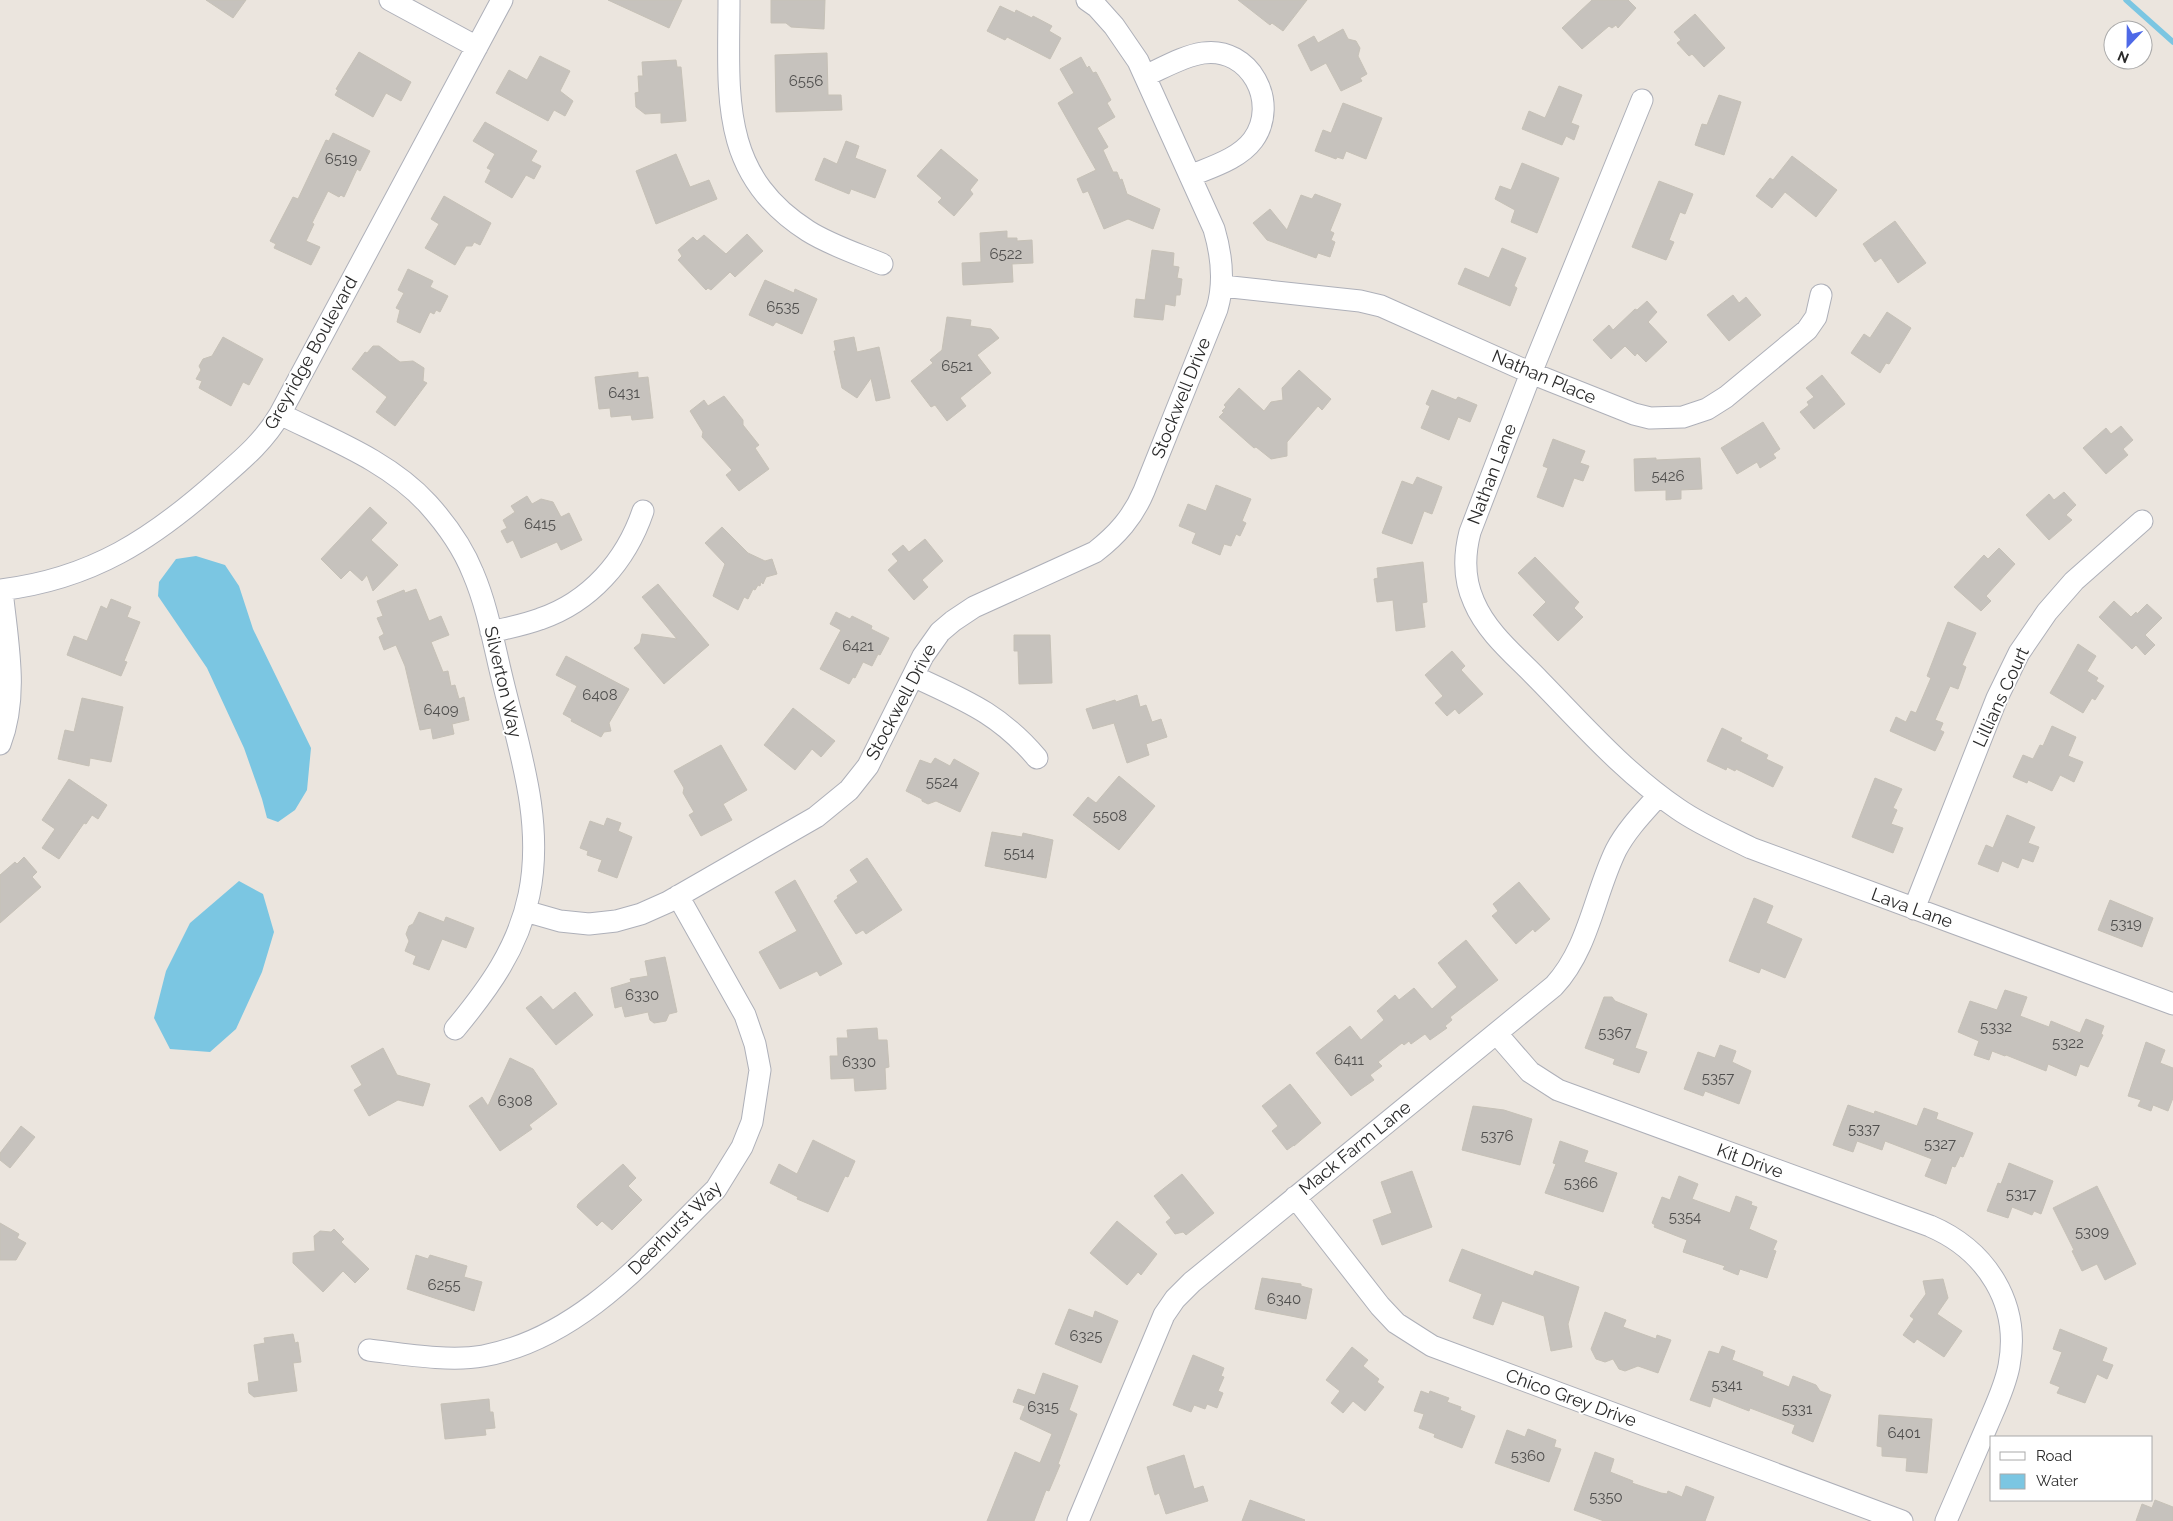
<svg xmlns="http://www.w3.org/2000/svg" width="2173" height="1521" font-family="Raleway,sans-serif">
<rect width="100%" height="100%" fill="#ebe5de"/>
<!-- water -->
<path fill="#7bc6e2" d="M196,556L225,565L239,586L253,629L311,748L307,790L295,810L278,822L267,818L262,799L244,748L207,668L158,596L159,582L176,559Z
M239,881L263,894L274,932L262,972L236,1029L210,1052L170,1049L154,1018L166,971L190,923Z"/>
<g fill="none" stroke-linecap="round" stroke-linejoin="round">
<!-- stream -->
<path stroke="#7bc6e2" stroke-width="5.5" d="M2126,0L2173,42"/>
</g>
<!-- building -->
<path fill="#c6c2bd" stroke="#c6c1b7" d="M206,0H246L233,18Z
M608,0H682L669,28Z
M771,0H825L824,29L791,27L786,23H771Z
M1238,0H1307L1283,31L1272,23L1270,25Z
M1592,0H1628L1636,8L1618,28L1616,25L1612,28L1609,26L1582,49L1562,28Z
M1000,6L1015,13L1016,10L1032,18L1033,16L1052,26L1049,31L1061,38L1050,59L1007,37L1005,40L987,31Z
M1695,14L1725,48L1704,67L1692,54L1689,56L1677,43L1681,40L1674,32Z
M1343,29L1348,39L1356,41L1360,48L1358,56L1367,74L1360,78L1362,81L1341,91L1326,63L1311,71L1298,45L1314,36L1318,43Z
M359,52L411,82L401,101L386,93L373,117L335,95L338,90L336,89Z
M827,53L828,95H841L842,110L776,112L775,55Z
M540,56L570,71L560,91L573,101L565,116L554,110L548,121L496,93L509,70L527,80Z
M1081,57L1087,68L1089,66L1093,73L1096,72L1111,100L1107,103L1115,117L1097,128L1108,147L1103,150L1113,172H1117L1120,180L1122,179L1127,194L1160,209L1153,229L1128,219L1104,229L1088,191L1083,193L1077,179L1096,170L1058,103L1074,93L1060,69Z
M676,60L677,67H681L686,121L661,123V113L645,114L636,107L635,93L639,92L638,76H643L642,62Z
M1559,86L1582,95L1571,123L1579,126L1574,140L1566,136L1562,145L1522,129L1529,111L1545,118Z
M1719,95L1741,102L1724,155L1695,145L1702,124L1707,125Z
M1343,103L1382,118L1366,159L1346,151L1343,159L1337,157L1336,159L1315,151L1323,130L1331,133Z
M485,122L537,151L531,161L541,166L534,179L526,175L512,198L485,182L491,170L487,168L495,154L473,141Z
M333,133L370,151L360,171L357,169L344,197L341,195L339,197L328,191L312,223L314,224L306,241L320,247L311,265L274,248L276,244L270,241L293,197L298,199L326,140L329,141Z
M846,141L859,146L855,158L886,170L875,198L851,189L849,194L815,180L824,158L837,164Z
M941,149L978,180L970,190L973,194L954,216L938,202L942,198L917,176Z
M676,154L690,187L709,180L717,199L656,224L636,171Z
M1792,156L1837,190L1816,217L1785,192L1772,208L1756,196L1770,178L1773,180Z
M1522,163L1559,178L1537,233L1511,222L1515,210L1495,199L1500,186L1511,190Z
M1659,181L1693,194L1685,214L1680,212L1669,240L1674,242L1666,260L1632,247Z
M1315,194L1341,204L1330,231L1334,233L1331,240L1335,242L1330,257L1318,253L1316,258L1267,240L1253,223L1270,209L1287,230L1301,195L1312,199Z
M444,196L491,223L480,245L474,242L472,246H466L455,265L425,248L439,224L431,219Z
M1895,221L1926,263L1898,283L1881,258L1875,262L1863,244Z
M1007,231V238H1017V241L1032,240L1033,263L1012,264L1013,282L963,285L962,263L981,262L980,233Z
M747,234L763,251L735,277L730,272L711,290L708,288L706,290L678,260L682,256L678,250L693,237L697,241L704,235L726,254Z
M1502,248L1526,258L1514,286L1517,288L1510,306L1458,284L1465,268L1489,278Z
M1152,250L1174,253L1173,266L1179,267L1177,278L1182,279L1180,295H1176L1175,306L1165,304L1163,320L1134,317L1136,299L1145,300Z
M408,269L433,281L430,287L448,296L440,312L436,310L434,314L430,312L420,333L397,322L400,310L396,308L404,293L398,290Z
M765,280L794,293L795,289L817,299L802,334L776,322L773,326L749,315Z
M1733,295L1739,303L1746,297L1761,315L1729,341L1707,315Z
M1647,301L1657,312L1648,322L1667,342L1646,362L1637,353L1635,356L1625,346L1611,359L1593,340L1609,325L1613,330L1635,309L1637,310Z
M1887,312L1911,328L1889,364L1886,363L1880,373L1851,353L1864,334L1870,338Z
M947,317L971,320L970,326L991,329L999,338L977,355L991,373L960,398L966,406L947,421L935,405L931,407L911,381L933,363L930,360L942,350Z
M223,337L263,359L249,385L243,382L231,406L199,388L202,381L196,379L201,370L199,366L203,359L212,356Z
M854,337L857,352L879,347L890,398L876,401L871,378L857,398L842,388L834,351H836L834,341Z
M373,346H379L400,362L413,361L424,368L423,381L427,383L395,426L376,412L387,397L352,369L365,352L367,353Z
M1299,370L1331,399L1322,410L1318,406L1287,442V456L1271,459L1256,447L1254,448L1219,417L1224,412L1222,411L1226,407L1224,405L1239,388L1264,411L1271,402L1283,400L1282,388Z
M638,372V378L648,377L653,418L632,420L631,415L611,417L610,408L599,409L595,377Z
M1822,375L1845,404L1814,429L1800,412L1809,405L1807,402L1814,397L1806,388Z
M1432,390L1456,400L1458,397L1477,405L1470,422L1458,417L1449,440L1421,428L1430,406L1426,404Z
M724,396L743,420V425L759,445L755,448L769,469L739,491L726,475L732,470L702,437L703,432L690,411L704,400L708,406Z
M1763,422L1780,449L1773,454L1776,458L1760,468L1757,462L1737,474L1721,448Z
M2121,426L2133,440L2123,449L2128,455L2106,474L2083,448L2106,428L2111,434Z
M1553,439L1585,451L1580,463L1589,466L1583,481L1574,478L1563,507L1537,497L1548,468L1543,466Z
M1656,458V460L1700,458L1702,489L1681,490V499L1666,500V490L1635,491L1634,459Z
M1417,477L1442,487L1432,514L1424,511L1412,544L1382,533L1402,481L1413,485Z
M1216,485L1251,499L1242,521L1246,523L1240,536L1236,534L1231,546L1224,544L1220,555L1192,543L1196,533L1179,526L1188,504L1206,511Z
M2064,492L2076,505L2066,515L2072,520L2049,540L2026,515L2049,494L2054,500Z
M527,496L532,504L541,499L553,502L561,517L569,513L582,540L561,550L557,542L521,558L513,540L507,543L501,531L507,528L503,520L515,512L511,506Z
M370,507L387,523L371,540L398,565L373,591L367,575L362,581L350,570L341,579L321,559Z
M722,527L748,553L765,561L772,559L777,574L766,577L763,584L761,582L760,586L758,585L755,590L753,589L748,599L744,597L738,610L713,596L725,564L705,543Z
M925,539L943,561L922,580L928,587L914,600L888,570L898,561L892,554L903,545L909,552Z
M1999,548L2015,564L1986,596L1991,601L1981,611L1954,587L1984,555L1988,559Z
M1535,557L1579,602L1574,608L1583,617L1558,641L1533,615L1546,602L1518,573Z
M1423,562L1427,602L1422,603L1425,627L1396,631L1393,600L1377,602L1374,579L1378,578L1377,568Z
M658,584L709,645L664,684L634,648L640,643L642,634L677,639L642,597Z
M416,589L429,621L441,616L449,635L431,642L443,672L448,671L451,686L455,685L459,699L464,697L469,720L452,724L454,734L433,739L431,728L420,730L405,666L396,645L384,650L379,637L384,634L377,618L383,616L377,601L404,590L405,593Z
M111,599L131,607L127,617L140,622L124,661L127,662L121,676L67,655L74,636L87,641L101,606L107,609Z
M2114,601L2131,617L2136,612L2137,614L2147,604L2162,618L2145,635L2155,645L2145,655L2136,645L2132,649L2099,617Z
M836,612L850,619L852,616L872,626L871,629L889,638L880,655L878,654L872,666L863,662L855,678L853,677L849,684L820,669L841,630L830,624Z
M1948,622L1976,633L1962,665L1966,667L1958,689L1950,686L1935,720L1943,723L1940,730L1944,732L1935,751L1890,731L1896,717L1906,722L1911,711L1916,713L1931,678L1927,676Z
M1014,635H1050L1052,683L1019,684L1018,651H1014Z
M2078,644L2096,656L2087,671L2098,678L2096,681L2104,686L2095,700L2092,698L2083,713L2050,693Z
M1452,651L1465,666L1461,670L1483,694L1459,714L1455,709L1447,716L1435,703L1443,696L1425,675Z
M566,656L629,689L609,723L611,731L604,732L601,737L571,721L572,719L563,714L577,686L556,675Z
M1137,695L1140,707L1146,705L1152,722L1161,719L1167,737L1146,744L1149,755L1127,763L1114,723L1093,729L1086,709L1115,700L1116,702Z
M82,698L123,707L111,762L90,758L89,766L58,759L65,730L74,732Z
M793,708L835,741L821,757L812,749L795,770L764,745Z
M2052,726L2076,737L2068,756L2083,762L2074,782L2060,775L2052,791L2028,780L2027,783L2013,777L2023,755L2033,759L2040,745L2043,746Z
M1722,728L1742,738L1740,741L1768,755L1766,759L1783,767L1773,787L1736,769L1735,771L1727,767L1726,770L1707,761Z
M721,745L747,790L723,804L732,820L701,836L689,815L694,812L683,793L684,788L674,771Z
M935,758L950,766L954,759L979,773L960,812L936,801L928,804L922,801V799L906,791L920,760L931,764Z
M1119,776L1155,806L1119,850L1073,815L1088,797L1096,803Z
M1875,778L1902,789L1893,808L1897,810L1891,824L1903,828L1893,853L1852,837Z
M69,779L107,805L98,819L92,815L86,824L84,823L59,859L42,848L55,829L42,820Z
M2007,815L2035,827L2028,843L2039,847L2033,862L2022,858L2018,868L2002,861L1998,872L1978,864L1986,845L1993,848Z
M607,818L621,823L618,831L632,837L617,878L598,871L602,860L587,855L588,851L580,848L590,821L604,826Z
M992,832L1022,837L1023,833L1053,840L1046,878L985,866Z
M24,857L37,872L32,877L41,887L0,923V875L15,862L17,864Z
M867,858L902,910L866,934L863,930L856,934L834,901L838,898L837,896L858,882L850,870Z
M795,880L842,964L820,976L817,971L780,989L759,952L797,931L775,892Z
M1519,882L1550,919L1535,932L1533,929L1516,944L1492,916L1498,911L1493,904Z
M1754,898L1773,906L1766,923L1802,939L1785,978L1761,968L1759,973L1729,961Z
M2110,900L2153,918L2142,947L2098,930Z
M419,912L444,922L446,917L474,928L466,948L442,939L429,970L413,964L416,956L405,951L409,941L406,934L409,926L413,924Z
M1466,940L1498,980L1450,1017L1452,1020L1445,1026L1447,1028L1430,1040L1425,1034L1411,1044L1409,1041L1404,1045L1402,1043L1378,1062L1382,1066L1370,1075L1374,1080L1351,1096L1316,1053L1350,1026L1361,1040L1384,1020L1377,1011L1395,995L1399,1000L1414,988L1432,1009L1457,987L1438,963Z
M665,957L677,1012L669,1014L666,1021L654,1023L650,1020L648,1012L625,1017L622,1006L615,1008L611,988L631,982L630,979L648,976L645,961Z
M2005,990L2027,997L2020,1016L2049,1027L2051,1021L2080,1033L2086,1019L2104,1026L2101,1034L2103,1035L2088,1067L2080,1064L2076,1076L2048,1064L2046,1071L2006,1055L2005,1056L1992,1051L1989,1060L1974,1055L1979,1041L1958,1032L1970,1001L1997,1010Z
M575,992L593,1015L556,1045L526,1008L541,996L553,1010Z
M1604,997H1612L1615,1001L1647,1014L1635,1048L1647,1052L1639,1073L1613,1064L1615,1059L1585,1048Z
M877,1028L878,1040H887L889,1067L885,1068L886,1089L855,1091L854,1078L831,1079L830,1056H838L837,1038H848L847,1030Z
M2146,1042L2165,1050L2160,1063L2173,1068V1098L2168,1111L2153,1105L2151,1111L2138,1106L2141,1100L2128,1096Z
M1720,1045L1736,1051L1732,1062L1751,1071L1739,1104L1705,1091L1703,1096L1684,1089L1698,1052L1715,1058Z
M383,1048L397,1075L430,1084L423,1106L398,1100L369,1116L354,1090L362,1085L351,1066Z
M510,1058L533,1069L557,1104L529,1125L532,1129L500,1151L469,1106L482,1097L488,1106Z
M1290,1084L1321,1123L1294,1146V1145L1287,1150L1272,1131L1278,1126L1262,1106Z
M1848,1105L1874,1114L1875,1111L1917,1126L1924,1108L1938,1113L1936,1119L1973,1133L1963,1157L1960,1156L1955,1167L1952,1166L1946,1184L1925,1176L1932,1159L1885,1141L1882,1150L1857,1141L1853,1152L1833,1145Z
M1473,1106L1504,1110L1532,1119L1520,1165L1462,1150Z
M21,1126L35,1137L10,1168L0,1160V1153Z
M813,1140L855,1161L848,1177L845,1176L828,1212L797,1199L798,1197L770,1183L779,1164L797,1174Z
M1560,1141L1588,1151L1584,1162L1617,1173L1603,1212L1545,1193L1556,1164L1553,1163Z
M2009,1163L2053,1181L2041,1214L2034,1211L2032,1215L2012,1207L2008,1218L1987,1211L1998,1183L2001,1184Z
M623,1164L636,1178L628,1186L642,1200L612,1230L602,1221L597,1226L577,1207L578,1204Z
M1412,1171L1432,1227L1382,1245L1373,1220L1392,1213L1381,1182Z
M1182,1174L1214,1213L1186,1235L1183,1232L1175,1234L1166,1222L1171,1218L1154,1196Z
M1679,1176L1698,1184L1692,1199L1730,1213L1736,1196L1752,1202L1751,1205L1757,1207L1749,1229L1777,1241L1773,1250L1776,1251L1767,1278L1740,1269L1738,1275L1723,1269L1725,1266L1683,1252L1687,1240L1654,1227L1655,1225L1652,1223L1662,1197L1670,1200Z
M2097,1186L2136,1264L2105,1280L2097,1264L2082,1271L2072,1251L2074,1250L2053,1208Z
M1117,1221L1157,1254L1141,1275L1138,1272L1127,1285L1090,1253Z
M0,1223L19,1234L17,1238L26,1243L16,1260H0Z
M334,1229L344,1239L341,1242L369,1269L355,1283L343,1271L323,1292L293,1263V1253L315,1251L314,1236L320,1231L331,1232Z
M1462,1249L1533,1276L1535,1271L1579,1287L1568,1324L1572,1347L1551,1351L1544,1316L1502,1301L1493,1325L1473,1318L1482,1294L1449,1281Z
M416,1255L428,1259L430,1255L467,1266L464,1277L482,1282L474,1311L407,1289Z
M1262,1278L1301,1284V1286L1312,1289L1306,1319L1255,1309Z
M1943,1279L1948,1298L1937,1314L1962,1331L1944,1357L1917,1339L1914,1343L1903,1335L1914,1319L1910,1316L1926,1294L1923,1281Z
M1069,1309L1093,1318L1095,1311L1118,1321L1101,1363L1055,1344Z
M1605,1312L1626,1320L1623,1327L1656,1339L1657,1335L1671,1340L1658,1373L1638,1366L1625,1371L1619,1369L1613,1359L1605,1362L1596,1359L1591,1349Z
M2060,1329L2107,1348L2102,1361L2113,1365L2107,1379L2097,1374L2085,1403L2057,1393L2060,1387L2050,1383L2062,1352L2053,1349Z
M293,1334L295,1343L298,1342L301,1362L293,1363L297,1391L254,1397L249,1393L248,1383L259,1381L254,1345L265,1343L264,1338Z
M1722,1346L1735,1351L1732,1360L1763,1372L1762,1376L1789,1387L1793,1376L1816,1385L1820,1391L1831,1395L1813,1442L1792,1433L1795,1425L1750,1408L1749,1411L1713,1397L1710,1407L1690,1400L1709,1351L1719,1354Z
M1352,1347L1368,1360L1363,1366L1379,1379L1377,1382L1384,1387L1365,1411L1353,1401L1343,1413L1331,1403L1340,1391L1326,1380Z
M1193,1355L1224,1368L1221,1376L1224,1377L1218,1391L1223,1393L1217,1408L1207,1404L1205,1409L1194,1405L1191,1412L1173,1405Z
M1043,1373L1078,1386L1069,1410L1077,1414L1058,1464L1060,1465L1049,1491L1046,1490L1034,1521H987L1015,1452L1040,1463L1052,1434L1020,1419L1025,1406L1013,1402L1018,1389L1035,1395Z
M1421,1391L1429,1394L1430,1391L1449,1398L1447,1402L1461,1407L1460,1410L1475,1416L1462,1448L1434,1437L1435,1434L1419,1428L1424,1414L1414,1411Z
M489,1399L490,1412H493L495,1428L485,1429L486,1435L445,1439L441,1404Z
M1879,1415L1932,1419L1927,1473L1906,1471L1907,1458L1882,1456V1447L1877,1446Z
M1528,1429L1556,1440L1554,1447L1561,1449L1549,1482L1495,1463L1507,1430L1525,1437Z
M1595,1452L1614,1459L1610,1472L1633,1481L1632,1483L1661,1493L1667,1494L1668,1491L1682,1497L1686,1486L1714,1497L1705,1521H1604L1574,1510Z
M1184,1455L1194,1489L1203,1486L1208,1501L1166,1514L1159,1493L1155,1495L1147,1467Z
M1250,1500L1305,1520L1304,1521H1242Z
M2155,1500L2173,1507V1521H2136L2142,1504L2152,1508Z"/>
<g fill="none" stroke-linecap="round" stroke-linejoin="round">
<!-- minor casing -->
<g stroke="#aeb0b9" stroke-width="23">
<path id="minor" d="M390,0L477,47
M729,0C729,93 718,174 808,231C830,245 858,254 882,264
M1145,76C1163,68 1183,56 1203,53C1250,46 1280,103 1253,140C1239,159 1211,167 1190,176
M1642,100L1531,373L1470,532C1464,555 1464,580 1474,602C1487,633 1516,656 1539,680C1583,725 1625,773 1678,809C1701,825 1727,836 1751,848L2173,1004
M1222,286L1360,301L1381,306L1531,373L1634,414L1650,418L1683,417L1707,409L1726,397L1807,330L1816,317L1821,295
M280,414C330,439 389,461 428,504C446,524 463,548 473,573C488,608 494,646 503,682C520,752 544,823 529,895C518,948 489,988 455,1029
M0,590C92,579 153,539 221,478C244,458 265,440 280,414L502,0
M491,632C507,628 524,625 540,619C590,602 626,561 643,511
M913,676C964,700 999,713 1037,758
M0,744C19,695 7,641 2,590
M1914,909L1997,698L2019,653L2047,612L2074,581L2142,521
M525,911L560,921L589,924L616,921L641,914L668,902L816,817L849,790L868,766L923,656L940,632L953,621L974,607L1095,552C1117,535 1133,517 1144,491L1217,309C1225,282 1222,256 1214,229L1138,61L1114,26L1097,7L1087,0
M1497,1034L1530,1072L1558,1090L1930,1226C1986,1250 2021,1303 2009,1366C2005,1387 1995,1407 1987,1426C1973,1458 1960,1489 1946,1521
M1295,1197L1380,1306L1396,1323L1432,1346L1902,1521
M369,1350C403,1354 449,1362 483,1356C581,1338 649,1255 716,1189L742,1147L752,1122L760,1070L755,1044L745,1015L678,896
M1078,1521L1164,1315L1175,1299L1192,1282L1554,986C1589,948 1594,895 1616,850C1627,829 1644,812 1659,795"/>
</g>
<!-- minor -->
<use href="#minor" stroke="#fff" stroke-width="21"/>
</g>
<g text-anchor="middle" stroke-width="4" stroke-linejoin="round" paint-order="stroke">
<!-- number labels -->
<g font-size="15" fill="#51504f">
<text x="806" y="86">6556</text>
<text x="341" y="164">6519</text>
<text x="1006" y="259">6522</text>
<text x="783" y="312">6535</text>
<text x="957" y="371">6521</text>
<text x="624" y="398">6431</text>
<text x="1668" y="481">5426</text>
<text x="540" y="529">6415</text>
<text x="858" y="651">6421</text>
<text x="600" y="700">6408</text>
<text x="441" y="715">6409</text>
<text x="942" y="787">5524</text>
<text x="1110" y="821">5508</text>
<text x="1019" y="858">5514</text>
<text x="2126" y="929">5319</text>
<text x="642" y="1000">6330</text>
<text x="1996" y="1032">5332</text>
<text x="1615" y="1038">5367</text>
<text x="2068" y="1048">5322</text>
<text x="1349" y="1065">6411</text>
<text x="859" y="1067">6330</text>
<text x="1718" y="1083">5357</text>
<text x="515" y="1106">6308</text>
<text x="1864" y="1134">5337</text>
<text x="1497" y="1141">5376</text>
<text x="1940" y="1149">5327</text>
<text x="1581" y="1188">5366</text>
<text x="2021" y="1199">5317</text>
<text x="1685" y="1222">5354</text>
<text x="2092" y="1237">5309</text>
<text x="444" y="1290">6255</text>
<text x="1284" y="1304">6340</text>
<text x="1086" y="1341">6325</text>
<text x="1727" y="1390">5341</text>
<text x="1043" y="1412">6315</text>
<text x="1797" y="1414">5331</text>
<text x="1904" y="1438">6401</text>
<text x="1528" y="1461">5360</text>
<text x="1606" y="1502">5350</text>
</g>
<!-- street labels -->
<g font-size="18" fill="#2a2a2a" stroke="#fff">
<text transform="translate(311 353) rotate(-61)" y="6">Greyridge Boulevard</text>
<text transform="translate(1544 377) rotate(23)" y="6">Nathan Place</text>
<text transform="translate(1181 398) rotate(-68)" y="6">Stockwell Drive</text>
<text transform="translate(1492 474) rotate(-69)" y="6">Nathan Lane</text>
<text transform="translate(503 682) rotate(77)" y="6">Silverton Way</text>
<text transform="translate(2001 697) rotate(-65)" y="6">Lillians Court</text>
<text transform="translate(901 702) rotate(-62)" y="6">Stockwell Drive</text>
<text transform="translate(1912 908) rotate(20)" y="6">Lava Lane</text>
<text transform="translate(1355 1148) rotate(-39)" y="6">Mack Farm Lane</text>
<text transform="translate(1750 1161) rotate(20)" y="6">Kit Drive</text>
<text transform="translate(675 1228) rotate(-45)" y="6">Deerhurst Way</text>
<text transform="translate(1571 1398) rotate(20)" y="6">Chico Grey Drive</text>
</g>
</g>
<!-- legend -->
<rect x="1990" y="1436" width="162" height="65" fill="#ffffff" stroke="#aaaaaa"/>
<rect x="2000" y="1452" width="25" height="8" fill="#ffffff" stroke="#aaaaaa"/>
<text x="2036" y="1461" font-size="15" fill="#2a2a2a">Road</text>
<rect x="2000" y="1474" width="25" height="15" fill="#7bc6e2" stroke="#aaaaaa"/>
<text x="2036" y="1486" font-size="15" fill="#2a2a2a">Water</text>
<!-- north arrow -->
<g transform="translate(2128 45) rotate(202)"><circle r="24" fill="#ffffff" stroke="#aaaaaa"/>
<path d="M0-4L9 19L0 12L-9 19Z" fill="#4e69e7"/>
<text y="-8" font-size="14" font-weight="bold" text-anchor="middle" fill="#2a2a2a">N</text>
</g>
</svg>
